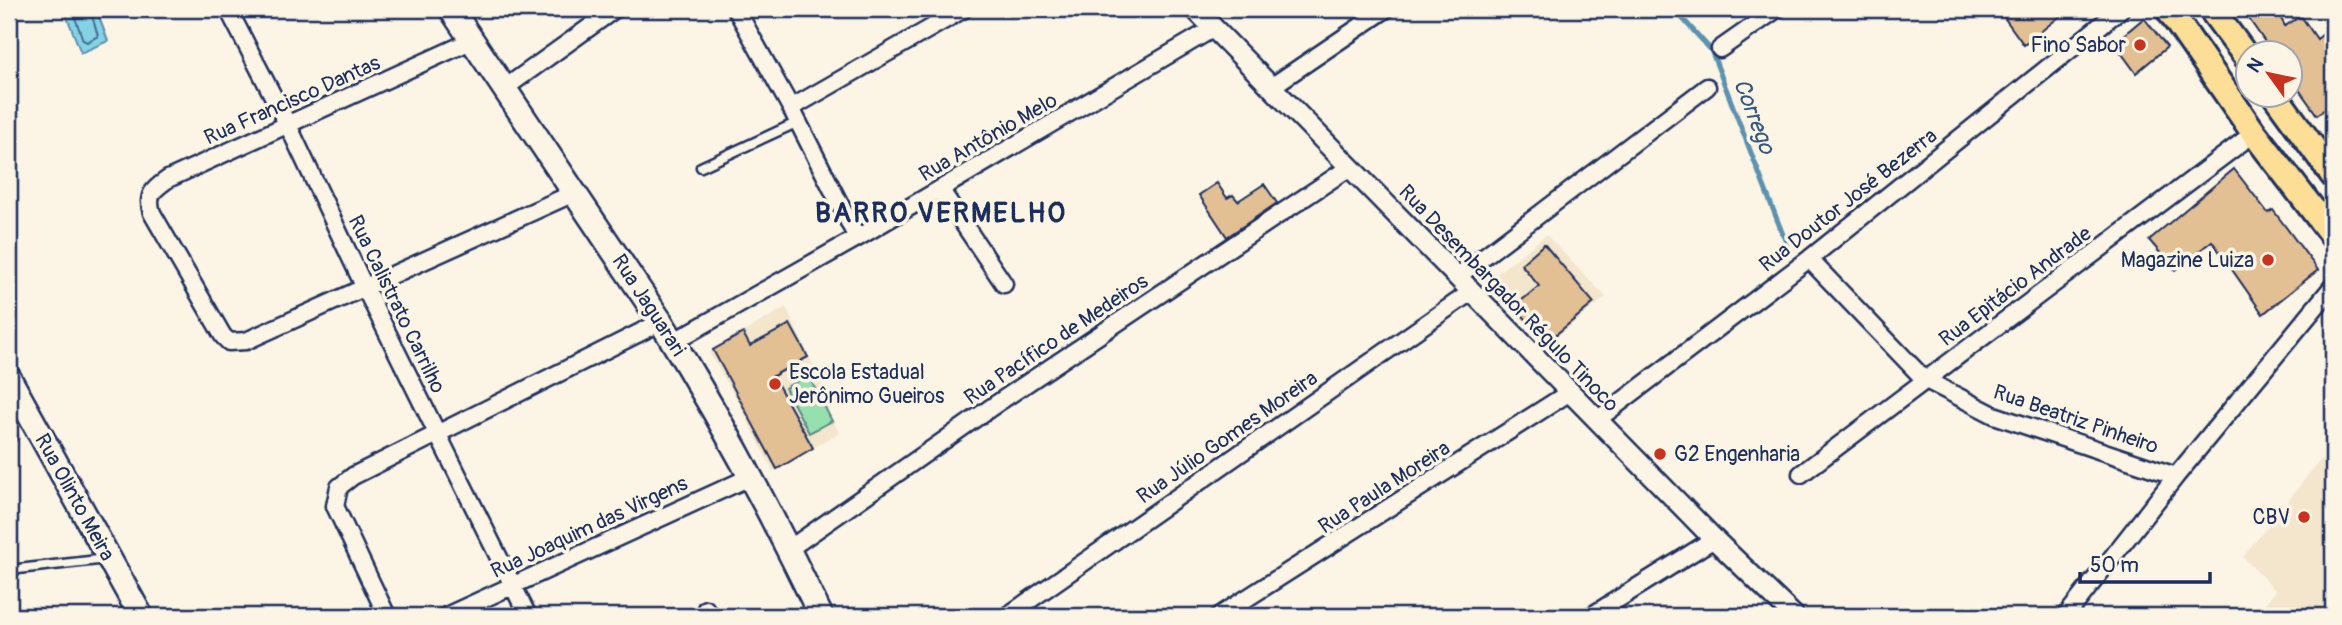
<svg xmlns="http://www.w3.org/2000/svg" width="2342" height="625" font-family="Pangolin,sans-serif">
<rect width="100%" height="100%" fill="#fcf5e5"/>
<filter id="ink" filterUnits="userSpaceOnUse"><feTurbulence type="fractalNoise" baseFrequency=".0143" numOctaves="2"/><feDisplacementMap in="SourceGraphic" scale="14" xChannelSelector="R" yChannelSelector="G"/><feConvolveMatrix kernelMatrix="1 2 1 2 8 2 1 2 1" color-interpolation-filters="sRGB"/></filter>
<g filter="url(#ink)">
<!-- built -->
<path fill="#f4e5cd" d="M1546,235L1606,297L1547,345L1486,282Z
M786,307L833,407L828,410L839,433L773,471L737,399L709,353Z
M2333,444V616H2253L2276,591L2243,557Z"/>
<!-- green -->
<path fill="#96dfae" stroke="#588786" stroke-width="2" d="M808,375L832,421L809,433L785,388Z"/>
<!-- water -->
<path fill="#85d2e5" stroke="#5b91af" stroke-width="2" d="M64,9H96L108,41L81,53Z"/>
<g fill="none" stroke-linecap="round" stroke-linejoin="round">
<!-- shore -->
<path stroke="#457094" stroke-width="2" d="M72,9L83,40L87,42L98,36L90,9"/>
<!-- stream -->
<path stroke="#5b91af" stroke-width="5" d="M1674,9L1711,50L1787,245"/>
</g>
<!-- building -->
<path fill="#e3bf94" stroke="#1b2f5e" stroke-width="2" d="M1998,9H2069L2024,45Z
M2242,9H2276L2285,26L2301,16L2317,39L2333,26V103L2317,115L2290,77V52H2272Z
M2144,18L2167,47L2136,73L2114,43Z
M2234,169L2268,213L2273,210L2318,270L2263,314L2212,241L2175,270L2149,240Z
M1217,183L1227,198L1233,195L1238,201L1264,184L1277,203L1227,237L1199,195Z
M1544,244L1594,303L1548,341L1531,320L1528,322L1515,306L1539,286L1521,264Z
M790,324L808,357L773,376L813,448L777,469L713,350L743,333L750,346Z"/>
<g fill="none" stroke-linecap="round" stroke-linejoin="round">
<!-- service casing -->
<g stroke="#1b2f5e" stroke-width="13">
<path id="service" d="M701,167L798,122
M9,438L12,437
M9,570L107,559"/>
</g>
<!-- minor casing -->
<g stroke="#1b2f5e" stroke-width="21">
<path id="minor" d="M228,9L288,125L365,288L528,616
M736,9L791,108L857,238
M473,40L168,179C154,189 146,194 152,213L223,336L229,342L246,341L574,193
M1720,49L1777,9
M1271,87L1386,9
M505,88L615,9
M791,108L964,9
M940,189L1004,284
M1809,259L1924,379L1994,415L2176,476
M1457,277L1707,87
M673,342L857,238L1214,28
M1597,420L1809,259L2121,9
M1801,474L2254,133
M789,549L996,404L1350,167
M706,609L709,616
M387,616L335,506L339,487L353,476L661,322
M446,616L750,477
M1007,616L1471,292
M1219,616L1570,392
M1591,616L1714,539
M2066,616L2176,476L2333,286"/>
</g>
<!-- tertiary casing -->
<g stroke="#1b2f5e" stroke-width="24">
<path id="tertiary" d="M1195,9L1714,539L1794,616"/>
</g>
<!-- secondary casing -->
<g stroke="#1b2f5e" stroke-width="28">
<path id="secondary" d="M451,9L661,322C720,417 773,516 821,616
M9,378L141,616"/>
</g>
<!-- primary casing -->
<g stroke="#1b2f5e" stroke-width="30">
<path id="primary" d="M2168,9L2254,133L2333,236
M2211,9L2248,59
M2274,94L2333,175"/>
</g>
<!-- service -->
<use href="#service" stroke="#fcf5e5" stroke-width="8"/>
<!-- minor -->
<use href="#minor" stroke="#fcf5e5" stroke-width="16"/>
<!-- tertiary -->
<use href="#tertiary" stroke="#fcf5e5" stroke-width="19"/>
<!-- secondary -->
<use href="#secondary" stroke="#fcf5e5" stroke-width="23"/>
<!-- primary -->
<use href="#primary" stroke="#fcde96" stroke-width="24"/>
</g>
</g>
<!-- markers -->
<g fill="#c8321e" stroke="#fcf5e5" stroke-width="2.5">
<circle cx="2140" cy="45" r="7"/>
<circle cx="2268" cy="260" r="7"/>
<circle cx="775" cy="384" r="7"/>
<circle cx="1660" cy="454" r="7"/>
<circle cx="2304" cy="517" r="7"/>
</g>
<g text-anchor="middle" stroke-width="7" stroke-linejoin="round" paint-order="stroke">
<!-- poi labels -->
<g font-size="21" fill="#1b2f5e" stroke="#fcf5e5" text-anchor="end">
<text x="2126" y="52">Fino Sabor</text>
<text x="2254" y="267">Magazine Luiza</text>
<text x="789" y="379" text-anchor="start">Escola Estadual<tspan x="789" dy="24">Jerônimo Gueiros</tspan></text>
<text x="1674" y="461" text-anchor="start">G2 Engenharia</text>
<text x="2290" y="524">CBV</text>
</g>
<!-- street labels -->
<g font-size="21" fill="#1b2f5e" stroke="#fcf5e5">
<text transform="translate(292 100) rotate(-24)" y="7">Rua Francisco Dantas</text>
<text transform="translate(988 137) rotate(-30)" y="7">Rua Antônio Melo</text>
<text transform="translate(1848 200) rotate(-38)" y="7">Rua Doutor José Bezerra</text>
<text transform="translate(2015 286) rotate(-37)" y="7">Rua Epitácio Andrade</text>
<text transform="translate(1509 298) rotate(46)" y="7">Rua Desembargador Régulo Tinoco</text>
<text transform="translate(397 304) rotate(64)" y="7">Rua Calistrato Carrilho</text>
<text transform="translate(649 305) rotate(57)" y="7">Rua Jaguarari</text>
<text transform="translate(1056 339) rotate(-34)" y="7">Rua Pacífico de Medeiros</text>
<text transform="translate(2076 419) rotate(19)" y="7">Rua Beatriz Pinheiro</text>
<text transform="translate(1227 437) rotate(-35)" y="7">Rua Júlio Gomes Moreira</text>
<text transform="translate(1384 487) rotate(-33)" y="7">Rua Paula Moreira</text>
<text transform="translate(75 497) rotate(61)" y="7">Rua Olinto Meira</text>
<text transform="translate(589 527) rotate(-25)" y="7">Rua Joaquim das Virgens</text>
</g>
<!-- water labels -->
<g font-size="23" font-style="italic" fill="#365880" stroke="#fcf5e5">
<text transform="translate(1755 116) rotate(69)" y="8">Corrego</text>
</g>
<!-- district labels -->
<g font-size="28" font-weight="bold" letter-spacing="2" fill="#1b2f5e" stroke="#fcf5e5">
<text x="941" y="222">BARRO VERMELHO</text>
</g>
</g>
<!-- margin -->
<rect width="2342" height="625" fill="none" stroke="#fcf5e5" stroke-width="35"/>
<rect x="18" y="18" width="2307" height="590" fill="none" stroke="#1b2f5e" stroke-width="2.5" filter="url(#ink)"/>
<!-- north arrow -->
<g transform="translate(2269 74) rotate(303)"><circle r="33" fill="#fcf5e5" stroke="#a2a6af" stroke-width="2"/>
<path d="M0-5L12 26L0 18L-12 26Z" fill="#c8321e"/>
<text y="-10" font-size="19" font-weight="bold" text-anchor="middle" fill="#1b2f5e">N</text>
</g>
<!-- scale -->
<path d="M2080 572v10h130v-10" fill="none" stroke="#1b2f5e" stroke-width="3.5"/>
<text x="2090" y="572" font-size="21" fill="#1b2f5e" stroke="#fcf5e5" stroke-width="5" paint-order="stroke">50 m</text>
</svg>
